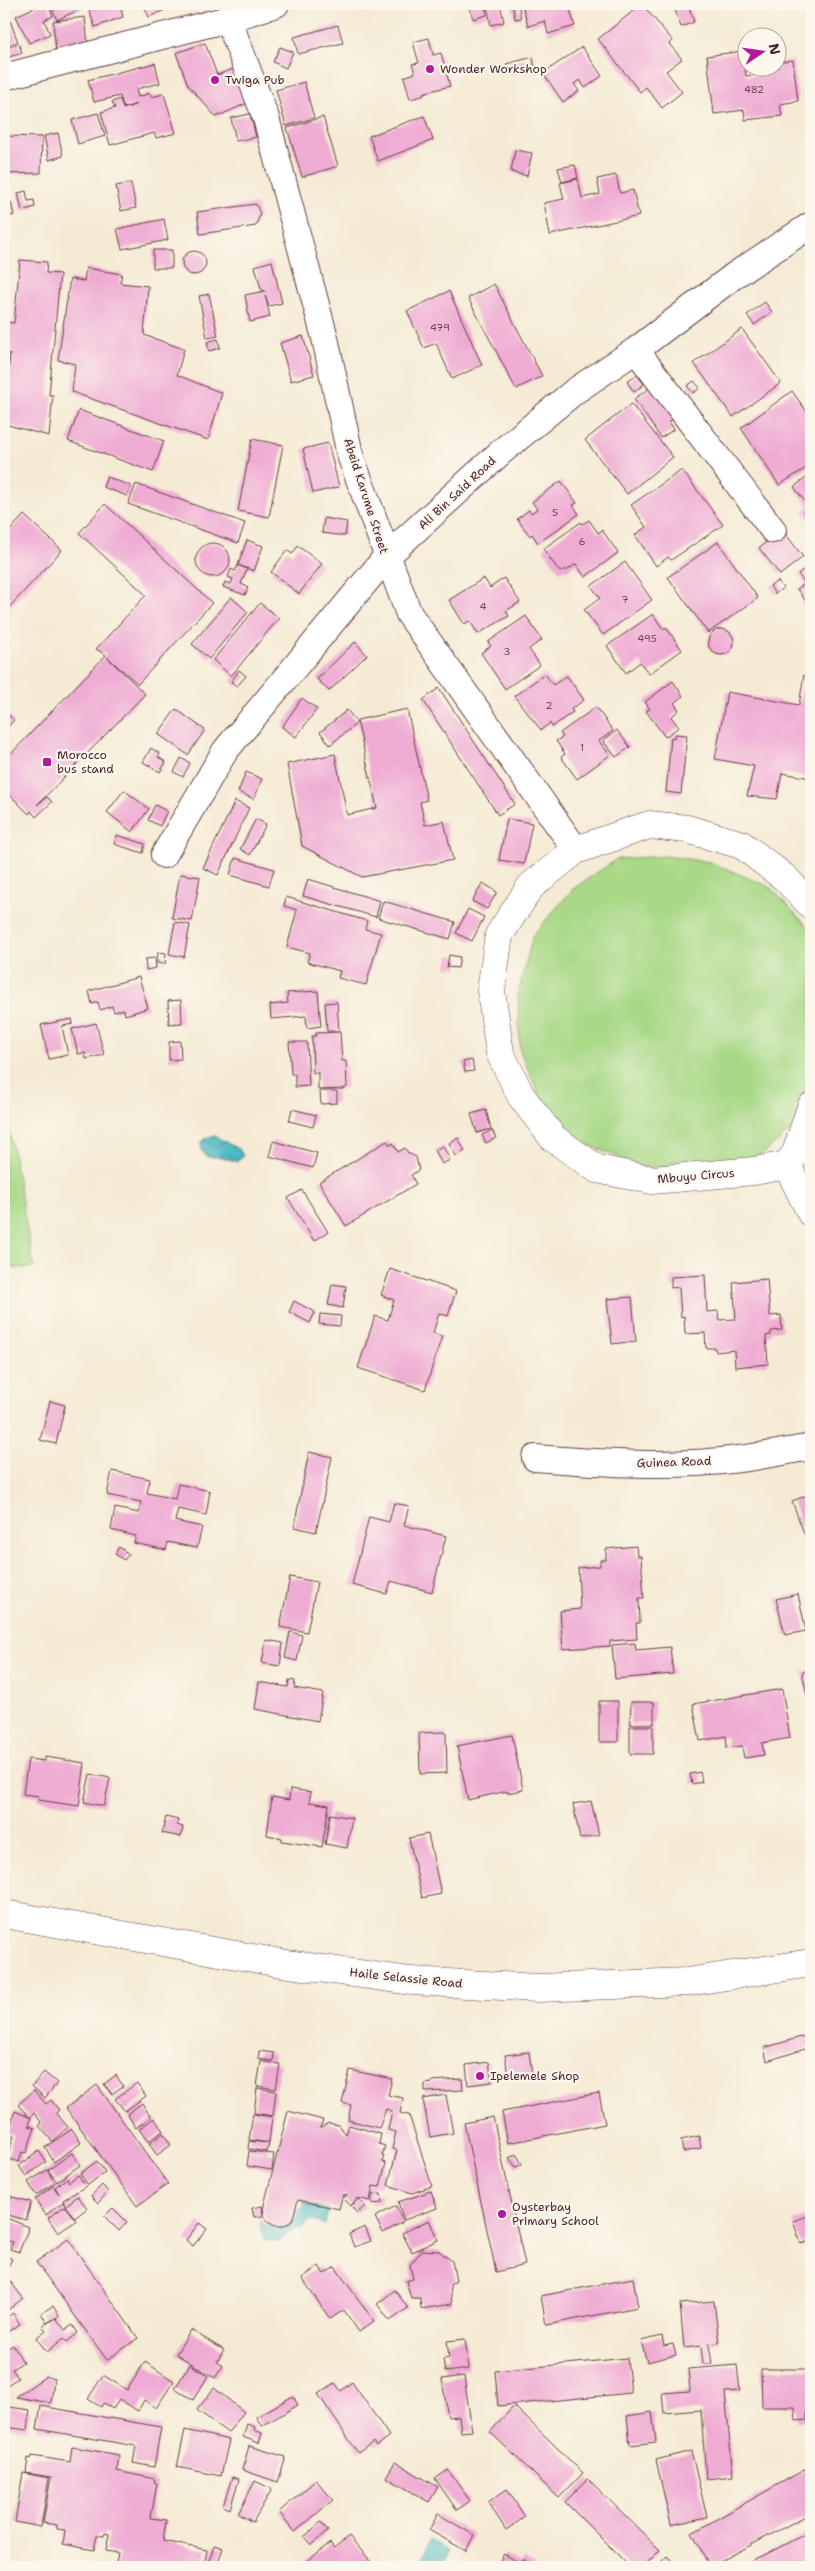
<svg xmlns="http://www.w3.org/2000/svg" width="815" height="2571" font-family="'Shantell Sans',sans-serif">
<defs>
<pattern id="water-waves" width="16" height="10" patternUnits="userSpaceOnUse" patternTransform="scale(1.25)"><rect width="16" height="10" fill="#4bbac3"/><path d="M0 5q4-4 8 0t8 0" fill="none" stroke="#40979f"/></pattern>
</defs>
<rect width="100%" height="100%" fill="#fbf7ec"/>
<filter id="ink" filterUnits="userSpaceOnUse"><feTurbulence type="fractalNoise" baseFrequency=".02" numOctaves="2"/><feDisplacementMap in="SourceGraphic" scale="10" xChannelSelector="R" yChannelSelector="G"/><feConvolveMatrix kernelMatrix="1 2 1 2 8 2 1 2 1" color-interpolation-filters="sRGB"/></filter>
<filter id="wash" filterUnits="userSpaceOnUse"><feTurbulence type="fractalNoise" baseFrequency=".0096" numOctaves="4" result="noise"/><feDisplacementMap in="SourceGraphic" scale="20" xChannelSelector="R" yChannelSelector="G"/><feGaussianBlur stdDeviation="1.12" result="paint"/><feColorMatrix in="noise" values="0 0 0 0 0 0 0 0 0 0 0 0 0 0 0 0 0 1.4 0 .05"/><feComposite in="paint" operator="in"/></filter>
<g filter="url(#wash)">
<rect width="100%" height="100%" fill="#f5ebd5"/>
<!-- grass -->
<path fill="#a9d987" stroke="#7a7c59" d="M665,856L710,862L770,887L811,930V1072L794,1128L759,1157L704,1167H643L581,1142L543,1103L520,1051L518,994L533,935L573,889L617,859Z
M4,1103L34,1268H4Z"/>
<!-- water -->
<path fill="url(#water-waves)" stroke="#4a6c77" d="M215,1136L240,1150L243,1156L237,1162L222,1157H207L202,1151L201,1143L206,1138Z
M305,2202L328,2210L325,2225L311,2220L302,2228L293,2230L279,2242L265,2240L260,2221C275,2232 293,2230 299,2210L304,2209Z
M430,2540L449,2551L440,2567H416Z"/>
<g id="blocks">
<!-- building -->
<path fill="#efacd3" d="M4,4L18,42L4,47Z
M42,4H48L53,16L44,20L50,34L29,43L16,16Z
M50,4H80L82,8L57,20Z
M87,4H134L121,9L123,17L95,27Z
M143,4H167L169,8L149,17Z
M189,4H208L191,10Z
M469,4H484L487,15L473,19Z
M500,4L504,22L491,25L487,6Z
M512,4H518L521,18L515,19Z
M522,4H568L575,26L548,34L545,21L528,26Z
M642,4L673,41L669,44L682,59L666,71L682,92L662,108L646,87L640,92L598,39Z
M666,4H688L694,22L681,27L674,7L668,9Z
M85,17L88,45L56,52L53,21Z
M338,25L343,43L298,54L294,37Z
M429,38L433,55L441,53L450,86L423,93V96L410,99L404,77L415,73L412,64L419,63L413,42Z
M205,43L217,75L239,67L252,101L216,117L188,85L176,53Z
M19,44L22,53L9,57L6,48Z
M280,47L293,52L286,68L273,62Z
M582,47L602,76L585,88L580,80L574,84L579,91L563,102L543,73Z
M743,51L746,76L764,74V68H778V62L793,60L798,101L780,104L782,116L745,120L744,110L714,114L707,56Z
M533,57L535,68L509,75L506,64Z
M155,63L160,83L136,89L138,97L150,93L151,97L164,94L176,133L156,138L154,133L110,145L101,112L115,108L112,102L120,99L123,109L137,104L124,108L120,96L94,102L88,80Z
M304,82L314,118L286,126L276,90Z
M98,113L105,136L78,144L72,120Z
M250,114L256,137L236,141L231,118Z
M424,116L433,140L378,161L369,136Z
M323,117L338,166L302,177L287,128Z
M58,133L63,156L49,160L44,136Z
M4,136L42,137L41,173L4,174Z
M515,150L532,153L527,176L511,172Z
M575,165L578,178L562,182L558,168Z
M616,175L620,193L633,190L639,216L550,235L544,203L564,199L560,183L578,179L582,198L600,194L597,179Z
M131,183L136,208L121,211L116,186Z
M26,191L28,201L34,200L35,207L22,211L18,193Z
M11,202L14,215L7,217L4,204Z
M256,204L260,214L256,226L200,234L197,212Z
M164,219L168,240L122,249L117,229Z
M153,250H172V268H153Z
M182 263a12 12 0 1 1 24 0a12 12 0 1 1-24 0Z
M20,260L47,262L46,273L60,274L49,395H53L49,436L4,424V394H6L10,354L4,353V322L14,323Z
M272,261L282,303L269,306L265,295L270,317L250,322L245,295L265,291L261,289L255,266Z
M86,268L122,274L120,283L148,286L144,335L184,349L177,375L222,393L208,440L72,392L75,364L58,360L70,279L84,281Z
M494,284L542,376L516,389L468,298Z
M449,291L482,365L452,379L436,343L424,348L407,311Z
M209,294L218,336L207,338L199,296Z
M765,302L772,312L754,325L747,315Z
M742,329L781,383L733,417L694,363Z
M303,336L314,375L291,381L280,343Z
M218,339L220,348L209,351L207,342Z
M637,375L644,384L634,392L627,382Z
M694,381L700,388L693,393L687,386Z
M655,384L678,416L669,422L674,429L661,438L634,399Z
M792,391L807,412L811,409V465L779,485L741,428Z
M631,404L673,457L627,494L585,440Z
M79,410L164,441L153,472L68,441Z
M252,439L283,445L269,517L238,511Z
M328,443L339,487L313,493L303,449Z
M682,470L723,525L671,560L668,557L656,566L635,535L646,527L631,505Z
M811,474V522L803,511L809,507L794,487Z
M107,477L131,486L127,496L103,487Z
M561,481L577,503L573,505L579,514L538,543L532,534L530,536L517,519L529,510L531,513L537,509L532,502Z
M136,484L245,523L238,543L128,504Z
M105,504L212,603L138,684L107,657L145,694L37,805L47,797L52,802L36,817L31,811L29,814L4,789V761L106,655L96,649L146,595L79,533Z
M24,515L62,550L4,613V537Z
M324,518L347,522L345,536L322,533Z
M589,520L598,533L602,530L618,553L585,577L576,564L566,571L565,569L560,572L543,549L581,522L582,524Z
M782,529L803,557L780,575L759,548Z
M247,540L263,546L254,571L238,565Z
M718,542L758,598L708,633L668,577Z
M196 560a17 17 0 1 1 34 0a17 17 0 1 1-34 0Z
M298,546L322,564L299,594L271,572L287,550L292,554Z
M625,562L652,600L603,635L584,610L600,598L591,586Z
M811,564V608L797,589L805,584L798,574Z
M238,565L247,569L241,584L248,587L245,595L223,587L225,582L231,584L233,579L228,577L231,569L235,571Z
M484,578L490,588L504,578L520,602L506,611L509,616L478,634L470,621L464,624L449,600Z
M778,581L783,588L775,594L770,586Z
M231,597L248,612L209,659L192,644Z
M260,603L279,618L231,676L213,660Z
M653,614L663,629L666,627L682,650L649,674L640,662L626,673L607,646Z
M526,616L542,640L529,649L540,665L505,689L481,653L491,646L488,642Z
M708 642a13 13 0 1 1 26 0a13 13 0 1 1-26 0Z
M355,642L367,655L329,691L317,679Z
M239,670L246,676L237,686L231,682Z
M545,674L553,685L567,676L584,700L571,709L573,712L552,727L550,723L541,730L514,696Z
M804,675L811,677V778L782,773L777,799L747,796L754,766L715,759L727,692L799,705Z
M673,681L683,696L674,703L679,710L671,717L679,727L665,737L646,711L650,709L645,702Z
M439,688L515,804L498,815L423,700Z
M302,698L317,709L296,737L282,727Z
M596,707L613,731L599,741L610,755L577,779L561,757L565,754L556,741L563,737L560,733Z
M176,709L205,730L188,755L158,734Z
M407,709L427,800L420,802L425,825L444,821L453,860L362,877L302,846L287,764L335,754L347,815L377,808L357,720Z
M347,710L357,723L330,745L320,732Z
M4,711L14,720L4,731Z
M617,730L630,747L616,757L603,741Z
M675,734L687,735L681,794L666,792L671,737L674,738Z
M151,748L160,754L158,757L166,762L160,772L143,762Z
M181,758L190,763L183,777L174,772Z
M246,772L262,779L254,799L238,792Z
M124,790L149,809L132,832L107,812Z
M235,801L249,808L218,875L203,868Z
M155,805L167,811L160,826L148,820Z
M256,819L266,824L250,855L240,849Z
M507,819L532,823L524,864L499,860Z
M117,835L145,844L143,853L114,844Z
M235,858L274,869L269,886L230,875Z
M180,874L200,877L192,921L172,918Z
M308,879L380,901L376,917L303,896Z
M483,883L497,892L487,909L472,901Z
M286,897L367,921L365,929L381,933L366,985L338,978L340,971L307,962L310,953L287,947L297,910L284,906Z
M383,901L455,922L450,939L378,918Z
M468,909L484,917L472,941L456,933Z
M175,922L190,925L184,957L169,954Z
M158,952L166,953L165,964L157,963Z
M449,955L460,957L458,968L447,967Z
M155,958L156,968L146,970L145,959Z
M139,977L148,1008L125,1015L124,1009L114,1012L112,1006L100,1010L98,1002L92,1004L89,991Z
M318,991L321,1026L307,1028L306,1016L271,1019L270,1005L288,1003L287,993Z
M181,1000L182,1023L169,1024L168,1001Z
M337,1002L339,1031H327L325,1003Z
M72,1019L73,1024L62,1026L68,1055L49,1059L41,1025Z
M96,1023L104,1055L86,1059L85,1053L78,1054L72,1029Z
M340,1032L342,1061H346L347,1087L343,1089L318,1090V1073H313L312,1036H316V1033Z
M180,1041L181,1059L169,1060V1042Z
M289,1042H307L309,1086L295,1087V1074H291Z
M472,1060L474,1071L465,1072L463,1062Z
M320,1091H337V1103L321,1104Z
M292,1109L316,1115L313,1127L289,1121Z
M486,1110L491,1129L477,1133L471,1114Z
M492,1130L496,1138L486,1143L482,1135Z
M458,1138L465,1151L456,1156L449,1143Z
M273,1141L317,1153L313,1168L269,1156Z
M387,1141L390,1145L393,1143L398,1152L405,1148L408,1153L416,1157L419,1170L411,1175L416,1184L346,1226L319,1182Z
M443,1146L450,1160L442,1164L435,1150Z
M302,1190L328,1232L314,1241L288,1198Z
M390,1269L456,1291L448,1316L439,1313L433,1333L442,1336L425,1390L358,1368L375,1316L388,1320L394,1300L381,1295Z
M705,1275L707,1312L718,1311L719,1320L736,1319L733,1282L767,1279L770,1316L781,1315L782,1330L771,1331V1335L766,1336L768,1364L735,1367L734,1350L716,1352L715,1348H706L705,1333L685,1334L684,1316L681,1317L679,1287L671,1288V1277Z
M332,1284L346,1286L343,1308L328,1305Z
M632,1297L636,1341L612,1344L607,1299Z
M294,1301L315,1312L310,1323L289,1312Z
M320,1314L341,1316L340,1326L319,1324Z
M50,1401L65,1405L56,1444L40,1440Z
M309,1452L332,1457L316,1532L294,1527Z
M112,1471L150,1479L147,1493L175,1499L178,1484L210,1491L206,1515L178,1509L175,1521L202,1527L197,1548L168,1542L166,1550L134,1543L136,1536L111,1530L115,1508L139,1513L141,1502L107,1495Z
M811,1494V1543L808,1544L792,1501Z
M394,1503L409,1506L404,1525L446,1536L432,1592L391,1581L387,1594L352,1585L369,1517L389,1522Z
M636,1546L637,1556H641L644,1598H639L640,1623H636L637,1639L610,1641V1646L563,1649L560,1611L580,1609L578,1568L600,1566V1560H606V1549Z
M119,1547L129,1554L124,1560L115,1554Z
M290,1577L317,1582L307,1632L280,1627Z
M798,1594L806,1631L785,1635L776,1599Z
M290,1632L302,1635L297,1661L285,1658Z
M266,1640L283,1643L280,1666L262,1663Z
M635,1643L636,1650L670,1647L673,1674L615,1679L612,1645Z
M811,1670V1709H810L802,1672Z
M289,1680L295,1681L294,1688L323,1693L318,1721L255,1709L259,1682L288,1687Z
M782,1689L790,1738L762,1743L764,1755L744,1758L742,1746L727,1748L726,1736L700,1741L693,1704Z
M599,1701H618V1742H599Z
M631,1702H654V1724H630Z
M630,1726H653V1754H630Z
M446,1732L447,1773L420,1774L419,1733Z
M512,1735L523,1790L507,1793V1791L468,1800L457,1746Z
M45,1757L85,1763L79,1806L38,1800L39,1796L23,1794L28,1759L45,1761Z
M700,1772L702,1782L692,1784L690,1774Z
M90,1774L110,1778L104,1806L84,1802Z
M290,1789L311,1792L309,1802L329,1805L322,1847L282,1841V1838L267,1835L272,1797L289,1800Z
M591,1801L599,1835L580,1839L573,1804Z
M330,1814L352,1818L347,1848L325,1844Z
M166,1817L178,1820L177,1825L183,1827L181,1837L162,1833Z
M428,1834L441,1894L422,1898L409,1838Z
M811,2034V2047L767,2061L764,2048Z
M259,2051L274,2053L273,2061L258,2059Z
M529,2052L532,2074L508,2077L505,2055Z
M261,2061L280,2064L276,2089L257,2086Z
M489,2062L492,2082L468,2085L466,2065Z
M350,2070L392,2079L388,2095L403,2098L400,2113L409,2115L432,2186L412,2193L388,2185L397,2150L392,2149L396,2132L388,2130L392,2111L386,2109L379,2128L348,2120L351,2105L342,2103Z
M44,2072L57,2083L45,2098L32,2086Z
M116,2075L123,2086L112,2094L104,2084Z
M462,2079L463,2090L425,2092V2084L432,2083V2081Z
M137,2083L146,2096L125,2111L115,2099Z
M97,2085L168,2184L137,2206L66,2108Z
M257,2088L276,2091L273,2116L254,2113Z
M34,2090L46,2104L51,2100L59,2110L56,2113L68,2127L52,2141L39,2126L42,2123L34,2113L30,2118L18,2105Z
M599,2093L605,2124L508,2143L502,2112Z
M446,2095L453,2133L430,2137L423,2099Z
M142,2103L151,2117L136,2128L127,2114Z
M15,2111L31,2118L29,2126L35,2128L26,2153L22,2152L19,2162L7,2158L14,2135L7,2133Z
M288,2111L323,2120L320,2128L328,2123L338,2125L346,2134L349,2125L381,2134L379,2144L385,2146L382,2156H384L382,2162L386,2163L380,2187L373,2186L370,2201L357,2198L351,2206L343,2198L347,2195L343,2194L339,2209L298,2200L292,2221L284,2226H275L266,2221L263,2209Z
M253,2114L272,2117L269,2143L249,2140Z
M493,2117L525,2265L496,2272L464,2123Z
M154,2118L163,2131L148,2142L139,2129Z
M72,2129L81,2143L54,2162L45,2147Z
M163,2133L171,2145L157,2155L149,2144Z
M699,2136L701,2148L683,2152L681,2140Z
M249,2141L269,2143L267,2152L248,2149Z
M39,2151L46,2162L26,2176L19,2166Z
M249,2151L274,2154L272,2170L247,2166Z
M72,2153L80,2165L57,2182L48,2170Z
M516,2154L522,2164L516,2167L509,2158Z
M97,2161L105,2172L88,2185L80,2174Z
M47,2170L55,2183L36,2195L28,2182Z
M78,2175L86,2186L63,2200L65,2205L63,2202L46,2215L35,2199L53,2186L59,2194L55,2187L67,2178L69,2182Z
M102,2185L108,2192L98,2203L91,2196Z
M431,2191L437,2208L404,2220L398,2202Z
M381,2194L382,2203L372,2204V2195Z
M9,2196L31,2202L26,2220L4,2214Z
M78,2196L87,2208L75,2218L65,2206Z
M359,2199L365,2206L357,2213L351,2206Z
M65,2206L76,2221L58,2233L48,2218Z
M262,2206L263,2216L254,2217L252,2208Z
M396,2206L403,2222L383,2233L375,2217Z
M113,2208L127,2222L119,2231L104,2216Z
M811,2215V2245L810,2241L801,2244L793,2221Z
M4,2217L29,2227L19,2252L10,2249L13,2242L9,2241L7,2246L4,2245Z
M429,2220L438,2240L412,2252L402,2233Z
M199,2223L207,2229L193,2246L186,2240Z
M365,2227L371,2241L354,2247L349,2234Z
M68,2239L138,2338L107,2360L36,2262Z
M4,2248L7,2249L4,2255L12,2259L4,2274Z
M422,2250L439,2251L452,2261L456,2281L450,2285L452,2304L421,2309L420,2298H411L406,2281L413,2279L410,2265Z
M319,2266L324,2274L335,2267L374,2321L359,2332L344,2310L330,2319L302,2278Z
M4,2276L6,2280L8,2278L23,2298L8,2310L4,2304Z
M633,2278L638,2307L546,2325L541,2296Z
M395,2290L408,2308L390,2321L377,2304Z
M714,2301L719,2343L709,2344L712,2364H703L701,2346L684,2348L680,2304Z
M53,2306L59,2316L47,2323L41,2313Z
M13,2313L20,2324L4,2334V2319Z
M56,2318L65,2330L73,2325L78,2333L67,2342L64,2338L47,2352L36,2338L46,2330L42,2326Z
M191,2330L224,2350L217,2362L223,2366L215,2378L176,2354Z
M662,2336L664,2346L673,2344L676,2355L647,2362L641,2341Z
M465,2339L469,2369L445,2372L443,2359L449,2358L447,2341Z
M13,2345L23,2362L12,2369L18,2378L4,2387V2351Z
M627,2358L631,2393L498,2406L495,2371Z
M145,2362L174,2381L156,2408L144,2400L138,2411L119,2399L113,2409L103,2403L101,2407L88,2399L103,2375L127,2390Z
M190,2364L208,2376L193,2400L175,2388Z
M737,2365L740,2391L725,2392L733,2476L706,2479L701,2410L664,2413L662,2393L690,2391L688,2369Z
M761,2369H811V2406L807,2407V2420L796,2421L795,2407H762Z
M46,2376L54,2379L51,2403L16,2397Z
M464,2376L472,2431L461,2432L459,2416L448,2417L442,2379Z
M352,2382L389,2436L376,2446L373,2442L358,2453L318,2394L335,2383L341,2391Z
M214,2388L244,2412L228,2433L197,2410Z
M293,2396L298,2405L262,2426L256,2417Z
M41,2406L161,2427L154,2467L133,2463L136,2446L37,2429Z
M514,2406L583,2473L559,2498L490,2432Z
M10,2407L30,2410L27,2430L7,2427Z
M652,2412L656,2442L630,2445L627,2416Z
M247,2424L255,2427L254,2430L262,2433L259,2443L243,2437Z
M185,2430L229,2440L221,2476L177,2467Z
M249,2446L286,2457L278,2482L242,2470Z
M72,2447L119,2455L117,2471L155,2479L154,2482L157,2483L151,2518L166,2520L163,2541L207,2550L204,2567H115L118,2553L106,2551L109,2534L105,2533L104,2536L97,2535L94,2550L63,2544L65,2530L57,2529V2525L43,2523L51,2477L26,2473L28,2458L31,2459L32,2456L70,2462Z
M691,2451L707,2517L671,2525L656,2460Z
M395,2462L438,2487L429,2502L386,2477Z
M811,2466V2513L710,2567L692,2533Z
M448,2470L470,2501L457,2510L435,2479Z
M23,2473L49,2478L41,2527L15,2522Z
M232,2477L239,2479L230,2509L223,2506Z
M588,2479L660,2550L643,2567H630L565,2502Z
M316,2480L333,2500L295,2532L279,2512Z
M255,2481L272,2489L253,2522L238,2514Z
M507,2489L525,2517L506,2530L488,2502Z
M438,2514L474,2535L466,2551L429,2530Z
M321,2522L328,2531L311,2545L304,2537Z
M4,2524H8L5,2557L4,2556Z
M811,2531V2567H741Z
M349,2536L374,2565L372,2567H308L305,2563L330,2543L334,2548Z
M214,2545L223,2548L218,2563L209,2561Z
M504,2554L520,2563L523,2559L536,2567H496Z
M667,2556L678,2567H656Z"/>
</g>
</g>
<g filter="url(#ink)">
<use href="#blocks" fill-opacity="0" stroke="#643e44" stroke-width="1"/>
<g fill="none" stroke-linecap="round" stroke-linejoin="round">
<!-- minor casing -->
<g stroke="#643e44" stroke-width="28">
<path id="minor" d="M228,19L266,118L325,338L350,455L409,614L576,850
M4,77L228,19L276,4
M636,350L773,530
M164,855L225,751L387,556L501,452L575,391L636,350L735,275L811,225
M535,1458C603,1463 672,1468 739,1459C763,1456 787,1451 811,1447"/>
</g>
<!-- tertiary casing -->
<g stroke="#643e44" stroke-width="29">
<path id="tertiary" d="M811,905L785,878L742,845L687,829L649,825L576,850L531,886L499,935L491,991L500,1053L521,1096L553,1138L597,1169L652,1180L754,1171L787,1165L796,1153L811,1107
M787,1165L811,1213
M4,1914L281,1963L411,1981L538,1988L687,1982L811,1963"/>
</g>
<!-- minor -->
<use href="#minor" stroke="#fff" stroke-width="26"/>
<!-- tertiary -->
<use href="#tertiary" stroke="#fff" stroke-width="28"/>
</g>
</g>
<!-- markers -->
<g fill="#b5179e" stroke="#fbf7ec" stroke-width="2">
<circle cx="430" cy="69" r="5"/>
<circle cx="215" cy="80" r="5"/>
<rect x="42" y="757" width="10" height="10" rx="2.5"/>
<circle cx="480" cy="2076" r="5"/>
<circle cx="502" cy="2214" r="5"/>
</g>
<g text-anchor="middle" stroke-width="4.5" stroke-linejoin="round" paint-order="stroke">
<!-- number labels -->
<g font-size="10" fill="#734255">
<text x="754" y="93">482</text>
<text x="440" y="331">479</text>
<text x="555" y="516">5</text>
<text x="582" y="545">6</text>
<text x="625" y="603">7</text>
<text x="483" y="610">4</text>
<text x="647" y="642">495</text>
<text x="507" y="655">3</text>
<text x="549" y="709">2</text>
<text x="582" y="751">1</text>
</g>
<!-- poi labels -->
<g font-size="12" fill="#4a1f2b" stroke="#fbf7ec" text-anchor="start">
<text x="440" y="73">Wonder Workshop</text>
<text x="225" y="84">Twiga Pub</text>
<text x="57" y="759">Morocco<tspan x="57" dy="14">bus stand</tspan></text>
<text x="490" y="2080">Ipelemele Shop</text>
<text x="512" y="2211">Oysterbay<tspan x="512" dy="14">Primary School</tspan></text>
</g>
<!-- street labels -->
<g font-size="12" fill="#4a1f2b" stroke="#fbf7ec">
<text transform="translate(457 493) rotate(-43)" y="4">Ali Bin Said Road</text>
<text transform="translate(366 496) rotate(72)" y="4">Abeid Karume Street</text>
<text transform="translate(696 1176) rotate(-5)" y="4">Mbuyu Circus</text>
<text transform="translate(674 1462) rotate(-2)" y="4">Guinea Road</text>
<text transform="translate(406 1978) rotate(6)" y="4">Haile Selassie Road</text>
</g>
</g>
<!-- margin -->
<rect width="815" height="2571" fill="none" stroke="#fbf7ec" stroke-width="20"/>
<!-- north arrow -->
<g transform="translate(762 52) rotate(77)"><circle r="24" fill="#fbf7ec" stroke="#b4a19f"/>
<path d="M0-4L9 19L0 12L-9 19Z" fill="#b5179e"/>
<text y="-8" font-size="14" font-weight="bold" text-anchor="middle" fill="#4a1f2b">N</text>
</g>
</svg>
